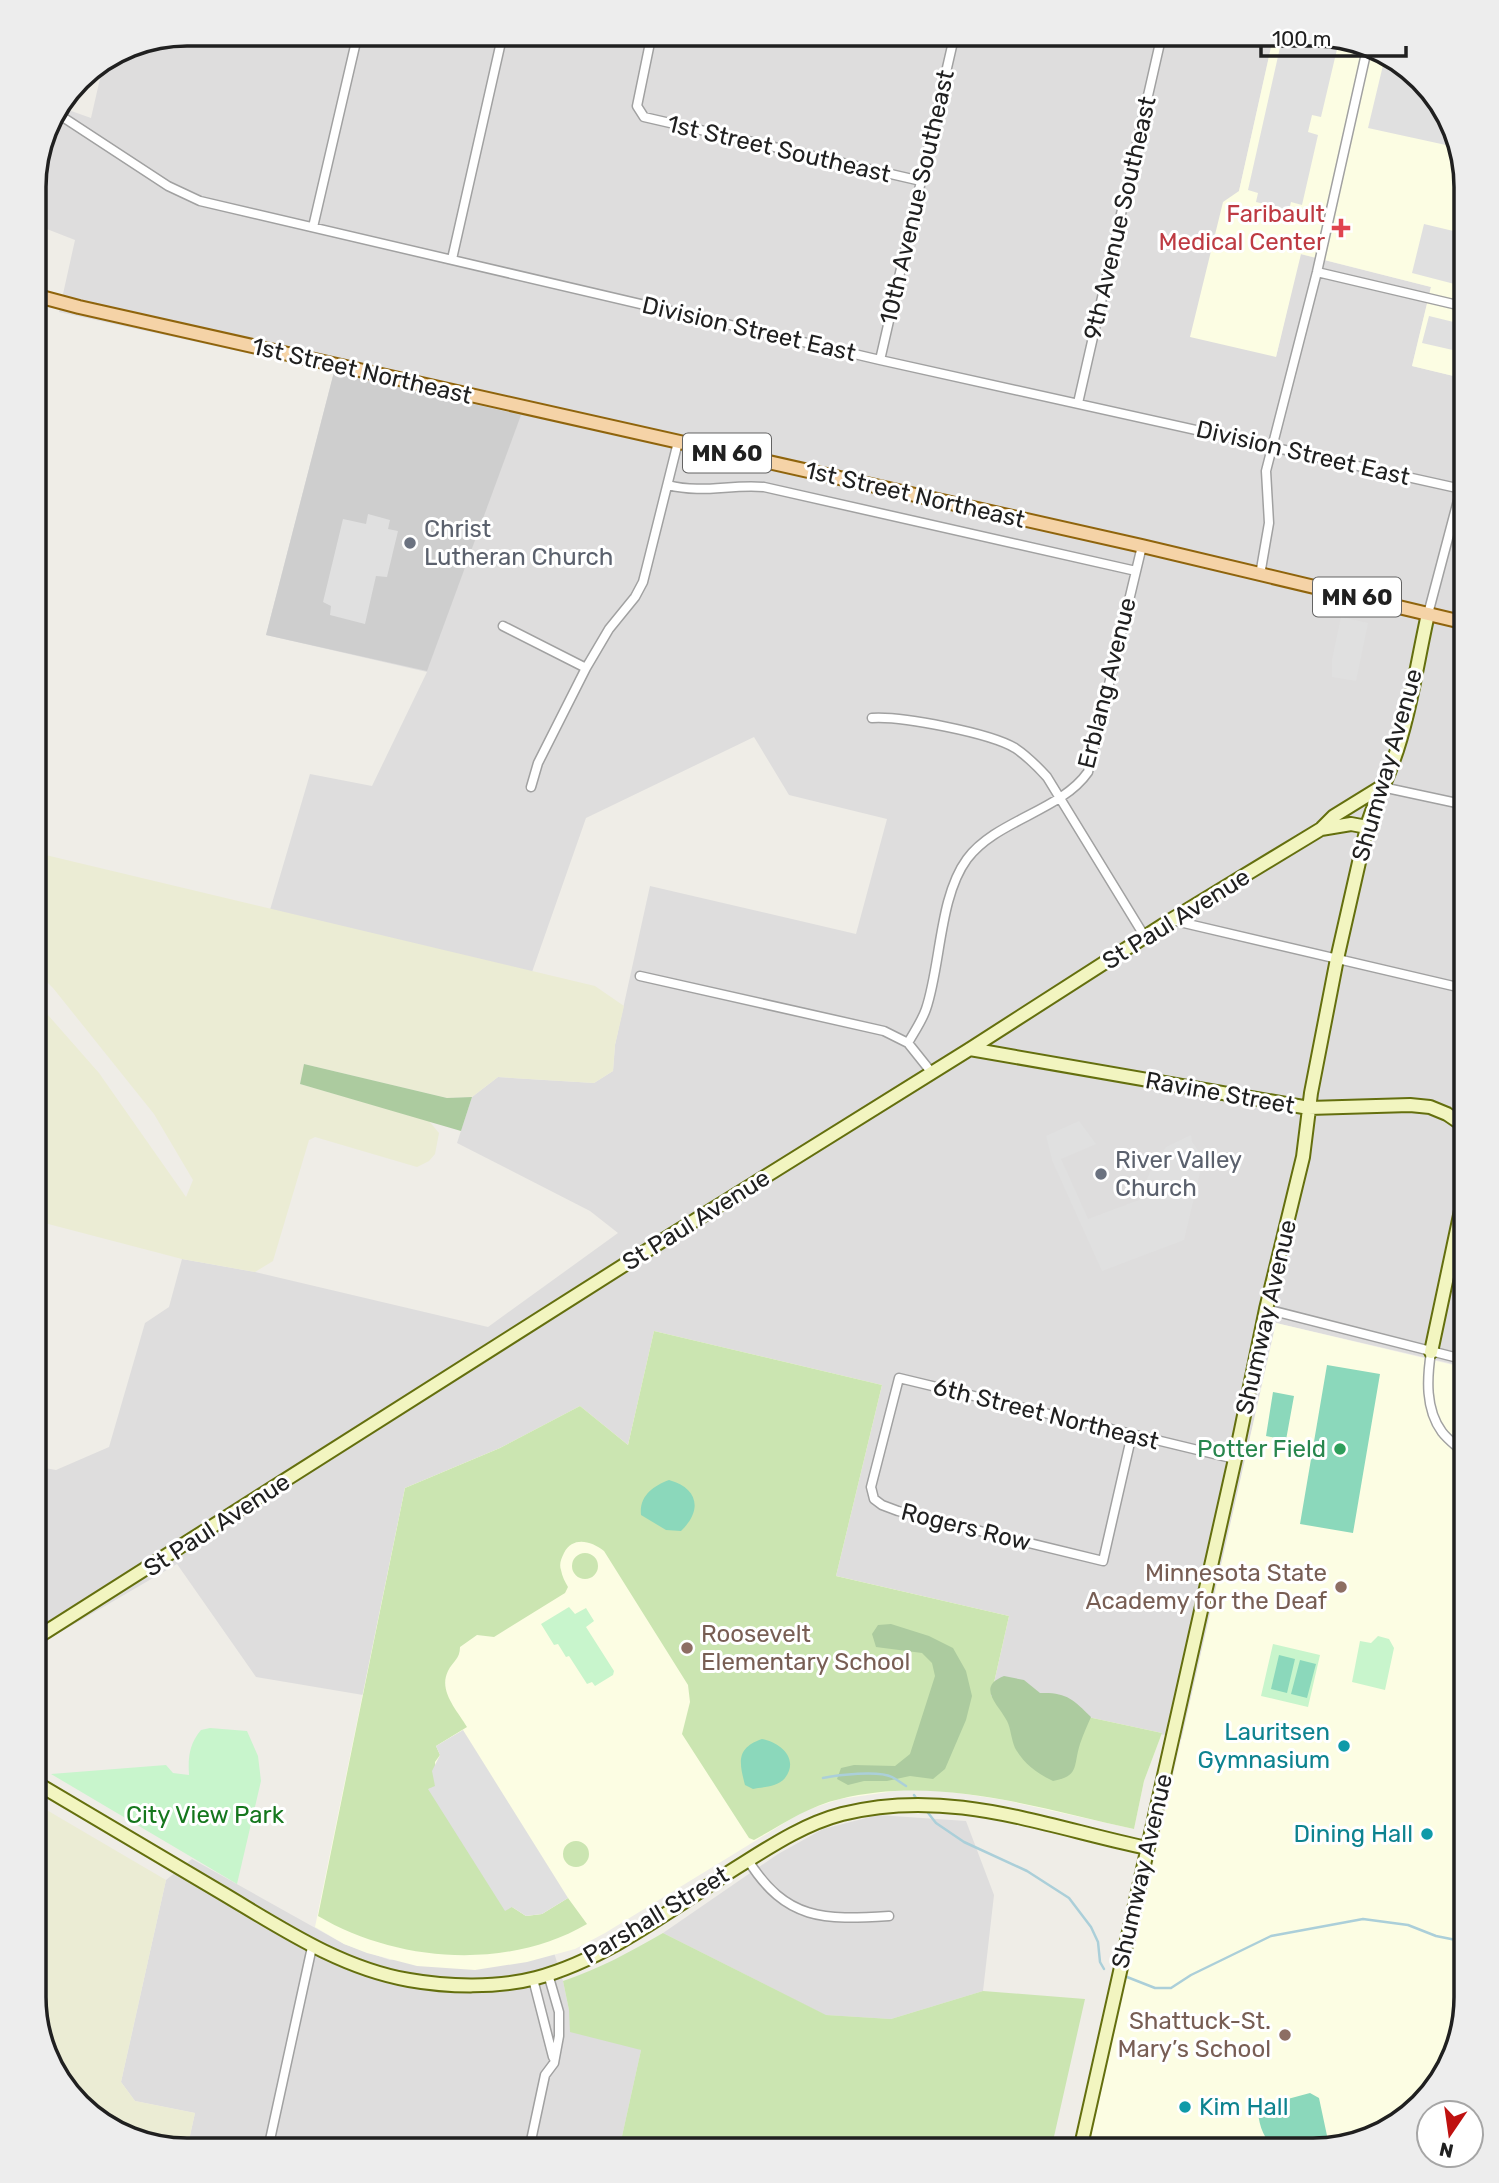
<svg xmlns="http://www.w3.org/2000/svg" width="1499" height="2183" font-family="Rubik,sans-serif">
<rect width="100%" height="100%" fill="#efede7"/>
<!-- residential -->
<path fill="#dedddd" d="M186,33L1274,34L1239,191L1276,357L1300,254L1431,287L1412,366L1466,379V1367L1276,1323L1182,1739L991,1696L1008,1616L836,1576L655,1331L628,1445L580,1407L500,1448L405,1488L363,1695L256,1677L177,1564L33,1648V1466L56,1470L109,1447L145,1323L169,1307L182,1259L255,1272L488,1327L618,1233L590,1211L457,1143L472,1097L498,1077L594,1083L613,1071L615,1045L650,886L856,934L887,819L789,795L754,737L586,818L532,972L270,910L310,774L372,786L427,672L266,635L334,372L59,312L75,240L34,224V177L60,107L91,118L104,61L128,45Z
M878,1815L966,1821L994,1895L983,1991L891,2019L825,2015L663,1933L778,1854L823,1829Z
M192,1859L344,1944L390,1960L550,1940L563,1981L569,2010L641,2050L619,2150L187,2149L195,2113L135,2101L121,2082L166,1880Z"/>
<!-- education -->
<path fill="#fcfde3" d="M1274,34H1322L1397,59L1445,110L1466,186V379L1412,366L1431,287L1301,254L1276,357L1190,337L1223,202L1239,191Z
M1276,1323L1466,1368V1997L1445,2074L1389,2129L1313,2150H1088Z
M654,1331L882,1385L836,1576L1009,1616L991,1696L1162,1733L1144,1781L1134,1829L1004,1800L939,1790H902L840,1799L804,1811L605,1933L575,1949L527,1962L475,1970L417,1966L367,1953L344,1944L315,1927L405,1488L500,1448L580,1406L628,1445Z"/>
<!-- religious -->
<path fill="#cecece" d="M334,372L521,415L427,671L266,635Z"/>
<!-- farmland -->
<path fill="#ebecd4" d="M33,852L595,986L624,1006L615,1045L613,1071L594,1083L498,1077L472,1097L447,1098L304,1064L300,1084L429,1121L439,1133L435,1154L429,1161L417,1167L315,1137L309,1140L273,1261L255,1272L182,1259L33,1220V998L99,1073L186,1197L193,1180L154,1114L53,988L33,968Z
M33,1802L166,1880L121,2082L135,2101L195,2113L187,2149H177L102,2124L54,2073L33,1997Z"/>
<!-- grass -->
<path fill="#cbe5b1" d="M654,1331L882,1385L836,1576L1009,1616L991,1696L1162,1733L1144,1781L1134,1829C1038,1808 938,1775 840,1799C808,1806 782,1825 754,1840L749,1838L682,1734L690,1702L688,1685L604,1551C591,1541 573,1536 564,1553C561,1559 559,1564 561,1570C562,1576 565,1582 568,1587L565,1593L494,1637L477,1635L460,1647C460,1659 453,1661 448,1671C438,1691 457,1710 467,1727L436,1746L440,1755L435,1762L436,1787L429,1789L512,1907L526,1916L542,1914L568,1898L587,1924C506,1971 396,1962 318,1916L405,1488L500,1448L580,1406L628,1445Z
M572 1566a13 13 0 1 1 26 0a13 13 0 1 1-26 0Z
M563 1854a13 13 0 1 1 26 0a13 13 0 1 1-26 0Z
M663,1933L826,2015L891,2019L983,1991L1085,1999L1051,2150H619L641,2050L570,2032L569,2010L563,1981C599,1969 630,1952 663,1933Z"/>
<!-- forest -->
<path fill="#accb9f" d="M304,1064L447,1098L472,1097L461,1131L300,1084Z
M891,1624L929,1636L953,1648L966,1671L972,1696L966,1720L945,1769L933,1779L910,1776L887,1781H864L848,1785L837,1779L841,1768L854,1765L895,1766L910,1754L935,1676L932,1663L922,1653L876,1647L872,1634L878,1625Z
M1004,1676L1024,1680L1040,1693C1066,1692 1073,1699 1091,1717C1087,1726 1083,1735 1080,1744C1073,1766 1080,1776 1053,1781C1037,1773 1024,1764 1015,1748C1011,1739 1011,1729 1007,1721C998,1704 976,1687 1004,1676Z"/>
<!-- park -->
<path fill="#c8f5cc" d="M569,1607L575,1614L586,1608L594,1621L586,1627L614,1671L613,1675L595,1686L592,1682L587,1684L569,1656L566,1657L558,1644L554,1645L541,1624Z
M1378,1636L1389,1639L1394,1648L1385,1690L1352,1682L1360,1641L1371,1643Z
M1273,1644L1320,1655L1308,1707L1261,1696Z
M210,1728L247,1731L258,1756L261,1781L237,1884L51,1774L166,1765L173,1773L189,1775C188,1758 189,1744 201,1730Z"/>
<!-- pitch -->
<path fill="#8bd8bb" d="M1327,1365L1380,1374L1353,1533L1300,1524Z
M1273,1392L1294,1396L1286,1440L1266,1436Z
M669,1480C698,1488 703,1510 681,1531L666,1530L641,1515C639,1496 653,1486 669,1480Z
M1279,1655L1295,1659L1287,1693L1271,1689Z
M1300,1660L1316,1664L1307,1698L1291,1694Z
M762,1739C779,1742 800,1758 785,1778C778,1787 763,1787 753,1789L745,1785C739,1762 736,1748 762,1739Z
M1310,2093L1319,2098L1329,2145L1313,2150H1276C1263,2138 1258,2124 1258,2107Z"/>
<!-- parking -->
<path fill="#e0e0e0" d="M1283,34L1338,45L1321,117L1312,115L1308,132L1318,135L1302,205L1291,202L1289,210L1256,202L1258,193L1248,190Z
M1384,61L1404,66L1445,110L1455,147L1368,128Z
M1424,224L1466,234V287L1412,273Z
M1429,316L1466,325V353L1422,343Z
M368,514L390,520L388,529L398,531L387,577L376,576L365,624L330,615L331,606L323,602L343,519L366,524Z
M1341,617L1368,623L1356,681L1332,677V660Z
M1079,1121L1096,1144L1061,1159L1088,1219L1139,1200L1152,1167L1166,1147L1191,1135L1192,1142L1200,1153L1202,1164L1184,1240L1102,1271L1052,1160L1046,1136Z
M463,1730L568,1898L542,1914L526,1916L512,1907L505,1911L428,1789L435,1786L432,1771L440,1755L436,1746Z"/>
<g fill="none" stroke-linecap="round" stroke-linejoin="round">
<!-- stream -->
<path stroke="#abcfd9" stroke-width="2.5" d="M823,1778C838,1775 878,1770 892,1777C896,1779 901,1783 906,1786
M914,1795L916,1798
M925,1809L936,1823L964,1842L1027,1871L1069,1898L1091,1927L1098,1942L1100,1962L1104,1969
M1127,1977L1155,1988H1171L1191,1975L1271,1936L1363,1919L1408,1925L1436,1936L1466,1942"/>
<!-- street casing -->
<g stroke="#a1a1a1" stroke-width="11">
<path id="street" d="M652,33L637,106L644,117L921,181
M55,112L168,186L200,201L880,360L1466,490
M313,227L358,33
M452,259L503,33
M1317,272L1466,307
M880,360L955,33
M1078,403L1162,34
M668,485C702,494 730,484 764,487L1136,571
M1260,575L1269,523L1266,471L1317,272L1367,49
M1428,614L1461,489
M503,626L586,668
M872,718C902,716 990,733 1015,748C1027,756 1037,766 1047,777L1145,937
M531,787L538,763L586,668L609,629L635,597L643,582L678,442
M1382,787L1466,805
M1171,920L1466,989
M640,976L884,1031L908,1043L932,1073
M908,1043C914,1032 922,1021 926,1009C941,965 939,897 967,859C996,820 1061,811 1088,772L1142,546
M1266,1309L1466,1360
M1431,1352C1427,1378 1425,1409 1442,1432C1448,1440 1458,1447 1466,1455
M1132,1434L1103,1561L898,1511L882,1505L874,1499L871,1487L899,1378L1235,1459
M1466,1729L1464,1725L1466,1716
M748,1860C786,1921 824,1920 889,1916
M533,1979L553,2057
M268,2149L312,1947
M529,2150L545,2075L554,2063L559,2036V2012L548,1974"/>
</g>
<!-- secondary casing -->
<g stroke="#646f0e" stroke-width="16">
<path id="secondary" d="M1322,828L1334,816L1381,787
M970,1049L1309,1108L1410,1105L1430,1107L1447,1114L1466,1127
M1431,1352L1466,1187
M33,1640L673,1234L970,1049L1171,920L1321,829L1351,824L1367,827
M33,1781C96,1819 159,1856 222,1893C281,1928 340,1968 409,1980C448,1987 498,1988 536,1978C610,1958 675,1906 739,1866C771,1846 804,1824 842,1814C949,1787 1043,1826 1147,1848
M1080,2150L1235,1459L1266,1309L1303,1157L1311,1093L1337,959L1367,827C1372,805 1384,788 1391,767C1409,721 1417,663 1428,614"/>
</g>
<!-- primary casing -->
<g stroke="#8f640c" stroke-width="16">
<path id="primary" d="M34,295L79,307L1142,546L1466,623"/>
</g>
<!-- street -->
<use href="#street" stroke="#fff" stroke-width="8"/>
<!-- secondary -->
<use href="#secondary" stroke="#f2f5c0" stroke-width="12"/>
<!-- primary -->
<use href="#primary" stroke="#f5d3a7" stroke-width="12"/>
</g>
<!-- markers -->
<path fill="#e0444e" stroke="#fff" stroke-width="2.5" d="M1337.5 217.5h7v7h7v7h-7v7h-7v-7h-7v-7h7z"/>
<g fill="#6b7280" stroke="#fff" stroke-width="2.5">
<circle cx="410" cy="543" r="7"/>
<circle cx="1101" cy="1174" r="7"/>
</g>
<circle fill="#2e9e5b" stroke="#fff" stroke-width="2.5" cx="1340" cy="1449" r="7"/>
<g fill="#8d6e63" stroke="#fff" stroke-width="2.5">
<circle cx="1341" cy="1587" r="7"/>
<circle cx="687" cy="1648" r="7"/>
<circle cx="1285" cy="2035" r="7"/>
</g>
<g fill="#0f9aa8" stroke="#fff" stroke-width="2.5">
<circle cx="1344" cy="1746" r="7"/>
<circle cx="1427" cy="1834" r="7"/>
<circle cx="1185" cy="2107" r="7"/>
</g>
<g text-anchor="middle" stroke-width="6" stroke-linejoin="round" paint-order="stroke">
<!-- shield labels -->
<g fill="#fff" stroke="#636363" stroke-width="2">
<rect x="683" y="433.5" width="88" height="39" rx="5"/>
<rect x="1313" y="577.5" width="88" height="39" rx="5"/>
</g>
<g font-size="23" font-weight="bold" fill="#202020">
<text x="727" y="461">MN 60</text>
<text x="1357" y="605">MN 60</text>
</g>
<!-- street labels -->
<g font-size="24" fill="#202020" stroke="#fff">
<text transform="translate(779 149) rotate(13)" y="8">1st Street Southeast</text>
<text transform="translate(917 197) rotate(-77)" y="8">10th Avenue Southeast</text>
<text transform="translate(1120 218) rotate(-77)" y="8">9th Avenue Southeast</text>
<text transform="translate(749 329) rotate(13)" y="8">Division Street East</text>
<text transform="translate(362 371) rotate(13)" y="8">1st Street Northeast</text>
<text transform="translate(1303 453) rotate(13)" y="8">Division Street East</text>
<text transform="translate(915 495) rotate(13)" y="8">1st Street Northeast</text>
<text transform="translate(1107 683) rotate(-76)" y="8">Erblang Avenue</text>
<text transform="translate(1387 765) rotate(-74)" y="8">Shumway Avenue</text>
<text transform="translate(1176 919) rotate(-32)" y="8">St Paul Avenue</text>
<text transform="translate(1220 1093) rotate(10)" y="8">Ravine Street</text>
<text transform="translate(696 1220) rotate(-32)" y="8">St Paul Avenue</text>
<text transform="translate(1266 1317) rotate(-77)" y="8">Shumway Avenue</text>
<text transform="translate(1046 1414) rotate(14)" y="8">6th Street Northeast</text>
<text transform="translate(217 1525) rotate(-33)" y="8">St Paul Avenue</text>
<text transform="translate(966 1527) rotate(14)" y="8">Rogers Row</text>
<text transform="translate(1142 1871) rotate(-77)" y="8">Shumway Avenue</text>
<text transform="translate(656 1915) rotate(-31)" y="8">Parshall Street</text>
</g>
<!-- health labels -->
<g font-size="24" fill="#be3a42" stroke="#fff" text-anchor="end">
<text x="1325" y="222">Faribault<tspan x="1325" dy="28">Medical Center</tspan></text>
</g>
<!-- worship labels -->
<g font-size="24" fill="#5b616d" stroke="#fff" text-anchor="start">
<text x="424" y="537">Christ<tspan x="424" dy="28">Lutheran Church</tspan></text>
<text x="1115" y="1168">River Valley<tspan x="1115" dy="28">Church</tspan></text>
</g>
<!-- leisure labels -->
<g font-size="24" fill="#27864d" stroke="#fff" text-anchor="end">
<text x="1326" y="1457">Potter Field</text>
</g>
<!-- education labels -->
<g font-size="24" fill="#785e54" stroke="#fff" text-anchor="end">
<text x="1327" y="1581">Minnesota State<tspan x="1327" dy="28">Academy for the Deaf</tspan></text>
<text x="701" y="1642" text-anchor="start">Roosevelt<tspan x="701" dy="28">Elementary School</tspan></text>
<text x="1271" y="2029">Shattuck-St.<tspan x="1271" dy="28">Mary’s School</tspan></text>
</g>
<!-- culture labels -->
<g font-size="24" fill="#0d838f" stroke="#fff" text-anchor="end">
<text x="1330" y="1740">Lauritsen<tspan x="1330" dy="28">Gymnasium</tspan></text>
<text x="1413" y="1842">Dining Hall</text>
<text x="1199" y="2115" text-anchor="start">Kim Hall</text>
</g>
<!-- park labels -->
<g font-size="24" fill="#15771d" stroke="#fff">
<text x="205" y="1823">City View Park</text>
</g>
</g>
<!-- crop -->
<path d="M0 0H1499V2183H0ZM187 46H1313A141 141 0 0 1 1454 187V1997A141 141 0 0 1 1313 2138H187A141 141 0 0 1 46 1997V187A141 141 0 0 1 187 46Z" fill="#ededed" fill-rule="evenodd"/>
<path fill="none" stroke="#202020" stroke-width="3.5" d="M187 46H1313A141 141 0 0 1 1454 187V1997A141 141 0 0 1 1313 2138H187A141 141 0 0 1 46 1997V187A141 141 0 0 1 187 46Z"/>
<!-- north arrow -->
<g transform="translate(1450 2134) rotate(193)"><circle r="33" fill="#ffffff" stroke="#a6a6a6" stroke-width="2"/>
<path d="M0-5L12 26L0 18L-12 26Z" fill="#bf1110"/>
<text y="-10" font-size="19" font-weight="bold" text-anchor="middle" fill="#202020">N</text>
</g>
<!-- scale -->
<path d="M1261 46v10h145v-10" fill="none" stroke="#202020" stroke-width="3.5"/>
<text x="1272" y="46" font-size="21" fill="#202020" stroke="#ffffff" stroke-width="5" paint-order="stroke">100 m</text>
</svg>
